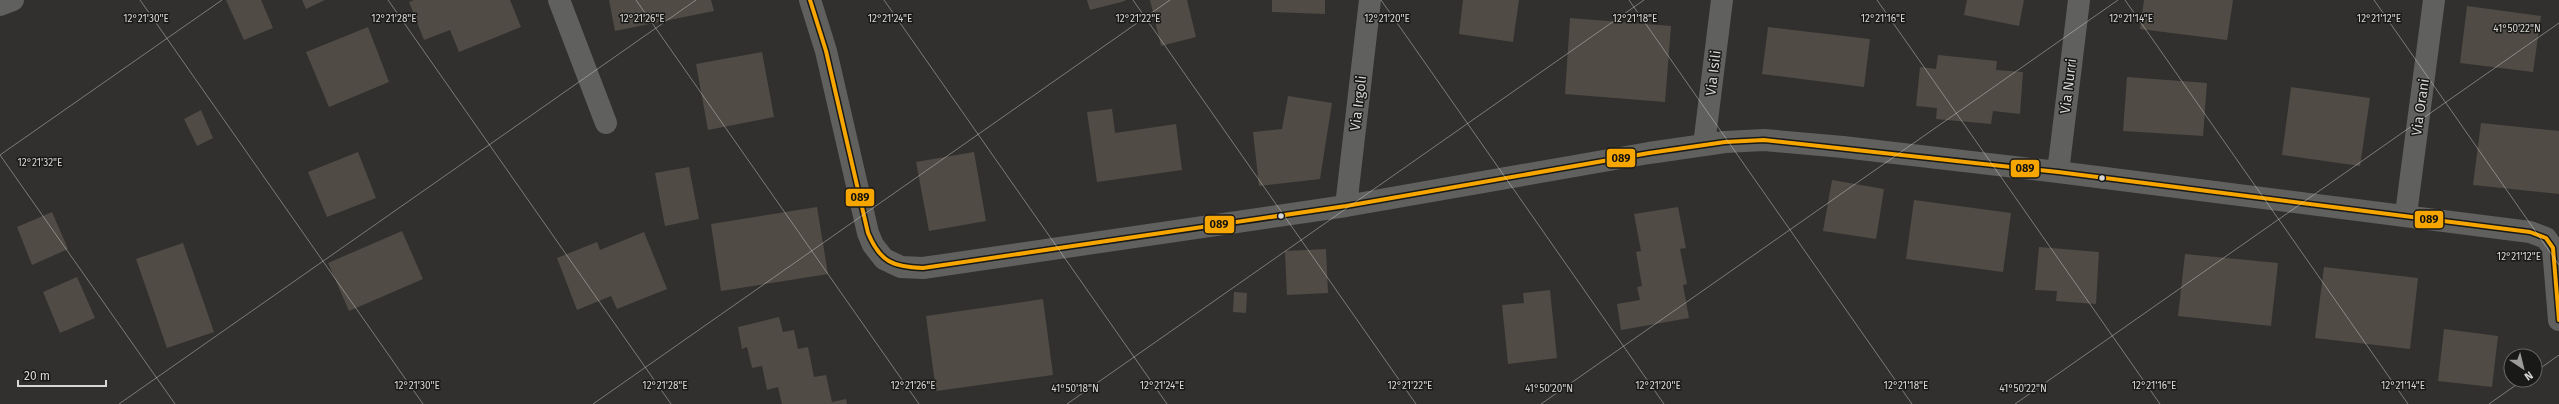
<svg xmlns="http://www.w3.org/2000/svg" width="2559" height="404" font-family="'Fira Sans',sans-serif">
<rect width="100%" height="100%" fill="#31302f"/>
<!-- building -->
<path fill="#504b44" d="M226,0H261L273,28L244,40Z
M302,0H325L306,9Z
M414,0H510L521,27L459,52L450,30L424,40L409,2Z
M609,0H711L714,11L615,31Z
M1087,0H1125V1L1090,10Z
M1150,0H1187L1196,37L1161,46Z
M1272,0H1325V14L1272,12Z
M1463,0H1519L1513,42L1459,34Z
M1967,0H2024L2019,26L1964,15Z
M2144,0H2233L2227,40L2140,29Z
M2467,6L2541,16L2533,72L2460,63Z
M1570,18L1671,26L1665,102L1565,94Z
M368,27L389,82L329,107L306,52Z
M1768,27L1870,39L1864,87L1762,74Z
M762,52L774,117L708,130L696,64Z
M1938,55L1997,61L1996,70L2023,72L2020,114L1993,111L1991,124L1936,119L1937,108L1916,106L1920,67L1936,69Z
M2127,77L2207,83L2203,136L2123,131Z
M2291,87L2370,98L2360,166L2282,155Z
M1288,96L1332,103L1320,179L1259,186L1253,132L1282,129Z
M1112,109L1115,133L1176,124L1182,170L1097,182L1087,112Z
M201,110L213,138L197,146L184,119Z
M2481,123L2559,131V194L2473,185Z
M358,152L376,198L327,217L308,172Z
M974,152L986,221L929,231L916,162Z
M689,167L699,219L665,226L655,173Z
M1832,180L1884,189L1876,239L1823,231Z
M1914,200L2011,213L2003,272L1906,259Z
M817,207L828,274L721,291L711,224Z
M1678,207L1686,248L1680,249L1687,284L1683,285L1689,318L1621,330L1617,304L1640,300L1637,287L1642,286L1636,252L1641,251L1634,214Z
M52,212L68,249L32,265L17,227Z
M402,231L423,279L349,311L328,263Z
M644,232L667,289L617,309L611,296L577,310L557,258L597,242L600,250Z
M183,243L214,332L167,348L136,259Z
M2039,247L2099,252L2096,304L2056,301L2057,291L2035,290Z
M1326,249L1328,293L1287,295L1285,251Z
M2185,254L2278,263L2271,326L2178,316Z
M2324,267L2418,278L2410,349L2315,338Z
M77,277L95,318L60,333L43,292Z
M1550,290L1557,358L1508,364L1502,305L1524,303L1523,293Z
M1234,292L1247,293L1246,313L1233,312Z
M1043,299L1053,375L936,391L926,316Z
M779,317L783,332L794,330L798,349L808,347L814,377L826,375L832,402L846,399L847,404H782L778,387L767,390L762,366L752,368L747,347L742,349L738,327Z
M2444,329L2498,336L2492,387L2438,381Z"/>
<g fill="none" stroke-linecap="round" stroke-linejoin="round">
<!-- minor -->
<path stroke="#60605f" stroke-width="22" d="M559,0L606,123
M810,0L826,51L868,233L873,245L884,259L901,267L923,268L1346,206L1649,153L1725,142L1764,140L1843,147L2058,172L2530,232L2546,238L2553,248L2559,320
M0,5L13,0
M1704,145L1722,0
M2058,172L2079,0
M1346,206L1370,0
M2406,214L2434,0"/>
<!-- bus-1 casing -->
<g stroke="#191917" stroke-width="7">
<path id="bus-1" d="M810,0L826,51L868,233C880,262 893,267 923,268L1346,206L1649,153L1725,142L1764,140L2058,172L2530,232L2546,238L2553,248L2559,320"/>
</g>
<!-- bus-1 -->
<use href="#bus-1" stroke="#f7a600" stroke-width="4"/>
</g>
<!-- ticks -->
<path fill="none" stroke="#d7d6d4" stroke-width="1" stroke-opacity="0.45" d="M140,0L423,404M388,0L671,404M636,0L919,404M884,0L1167,404M1133,0L1416,404M1381,0L1664,404M1629,0L1912,404M1877,0L2160,404M2125,0L2408,404M2374,0L2559,265M0,155L175,404M0,155L222,0M2535,372L2559,355M119,404L696,0M593,404L1170,0M1067,404L1644,0M1541,404L2118,0M2015,404L2559,23M2489,404L2523,380"/>
<!-- markers -->
<g fill="#d7d6d4" stroke="#191917" stroke-width="1.5">
<circle cx="2102" cy="178" r="3.5"/>
<circle cx="1281" cy="216" r="3.5"/>
</g>
<g text-anchor="middle" stroke-width="3" stroke-linejoin="round" paint-order="stroke">
<!-- street labels -->
<g font-size="14" fill="#d7d6d4" stroke="#191917">
<text transform="translate(1713 73) rotate(-83)" y="5">Via Isili</text>
<text transform="translate(2068 86) rotate(-83)" y="5">Via Nurri</text>
<text transform="translate(1358 103) rotate(-83)" y="5">Via Irgoli</text>
<text transform="translate(2420 107) rotate(-82)" y="5">Via Orani</text>
</g>
</g>
<g font-size="10" text-anchor="middle" fill="#d7d6d4" stroke="#191917" stroke-width="3" stroke-linejoin="round" paint-order="stroke">
<text x="146" y="22">12°21'30"E</text>
<text x="394" y="22">12°21'28"E</text>
<text x="642" y="22">12°21'26"E</text>
<text x="890" y="22">12°21'24"E</text>
<text x="1138" y="22">12°21'22"E</text>
<text x="1387" y="22">12°21'20"E</text>
<text x="1635" y="22">12°21'18"E</text>
<text x="1883" y="22">12°21'16"E</text>
<text x="2379" y="22">12°21'12"E</text>
<text x="2131" y="22">12°21'14"E</text>
<text x="2517" y="32">41°50'22"N</text>
<text x="40" y="166">12°21'32"E</text>
<text x="2519" y="260">12°21'12"E</text>
<text x="417" y="389">12°21'30"E</text>
<text x="665" y="389">12°21'28"E</text>
<text x="913" y="389">12°21'26"E</text>
<text x="1162" y="389">12°21'24"E</text>
<text x="1410" y="389">12°21'22"E</text>
<text x="1658" y="389">12°21'20"E</text>
<text x="1906" y="389">12°21'18"E</text>
<text x="2154" y="389">12°21'16"E</text>
<text x="2403" y="389">12°21'14"E</text>
<text x="1075" y="392">41°50'18"N</text>
<text x="1549" y="392">41°50'20"N</text>
<text x="2023" y="392">41°50'22"N</text>
</g>
<g stroke="#191917" stroke-width="1.5">
<rect x="1606" y="148" width="30" height="20" rx="4" fill="#f7a600"/>
<rect x="2010" y="159" width="30" height="19" rx="4" fill="#f7a600"/>
<rect x="845" y="188" width="30" height="19" rx="4" fill="#f7a600"/>
<rect x="2414" y="210" width="30" height="19" rx="4" fill="#f7a600"/>
<rect x="1204" y="215" width="31" height="19" rx="4" fill="#f7a600"/>
</g>
<g font-size="11" text-anchor="middle" font-weight="bold" fill="#111">
<text x="1621" y="162">089</text>
<text x="2025" y="172">089</text>
<text x="860" y="201">089</text>
<text x="2429" y="223">089</text>
<text x="1219" y="228">089</text>
</g>
<!-- north arrow -->
<g transform="translate(2523 368) rotate(145)"><circle r="19" fill="#191917" stroke="#656563"/>
<path d="M0-3L7 15L0 10L-7 15Z" fill="#9d9c9a"/>
<text y="-6" font-size="11" font-weight="bold" text-anchor="middle" fill="#d7d6d4">N</text>
</g>
<!-- scale -->
<path d="M18 380v6h88v-6" fill="none" stroke="#d7d6d4" stroke-width="2"/>
<text x="24" y="380" font-size="12" fill="#d7d6d4" stroke="#191917" stroke-width="3" paint-order="stroke">20 m</text>
</svg>
